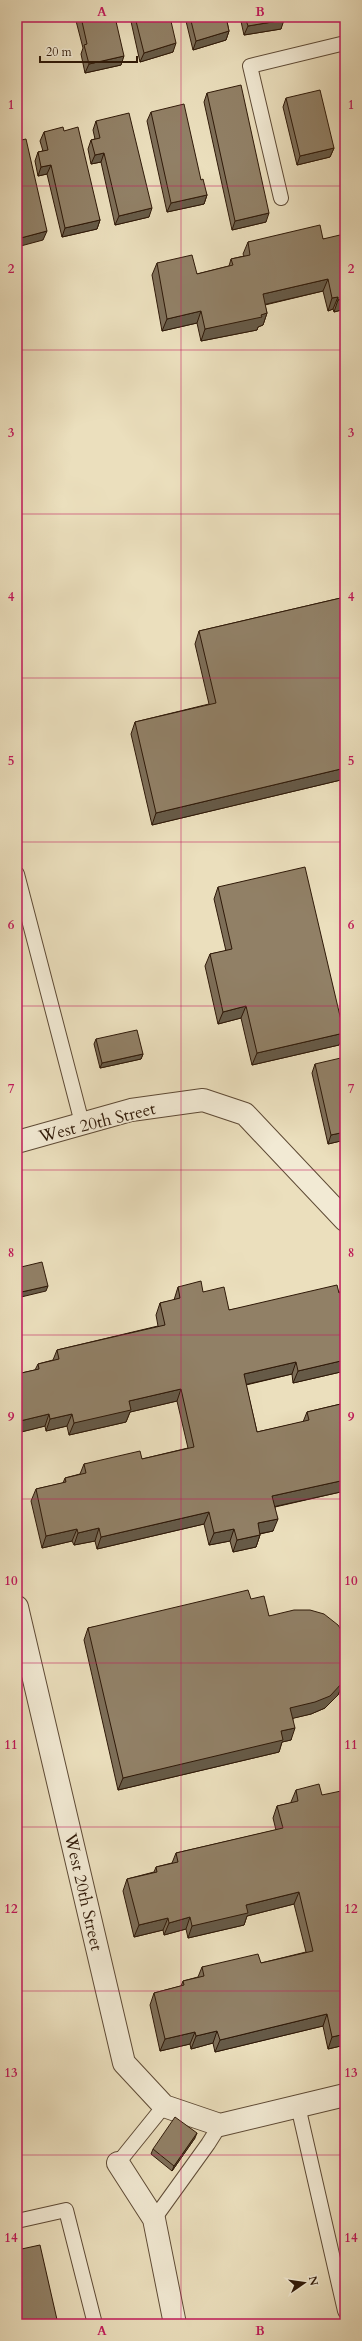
<svg xmlns="http://www.w3.org/2000/svg" width="362" height="2341" font-family="Cardo,serif">
<rect width="100%" height="100%" fill="#ebdfbd"/>
<filter id="stains"><feTurbulence type="fractalNoise" baseFrequency=".005" numOctaves="4"/><feColorMatrix values="0 0 0 0 .2 0 0 0 0 .09 0 0 0 0 .02 0 0 0 .5 -.17"/></filter>
<radialGradient id="worn" r=".72"><stop offset=".6" stop-color="#630" stop-opacity="0"/><stop offset="1" stop-color="#630" stop-opacity=".3"/></radialGradient>
<g fill="none" stroke-linecap="round" stroke-linejoin="round">
<!-- lane casing -->
<g stroke="#5e4a35" stroke-width="16">
<path id="lane" d="M281,198L250,66L345,43
M17,874L82,1123
M298,2106L345,2311
M118,2163L164,2106
M154,2219L208,2144L220,2125
M17,2221L66,2210L95,2324"/>
</g>
<!-- street casing -->
<g stroke="#5e4a35" stroke-width="24">
<path id="street" d="M17,1142L131,1110L203,1100L245,1114L345,1220
M17,1607L124,2063L164,2106L220,2125L345,2095
M118,2163L154,2219L175,2324"/>
</g>
<!-- lane -->
<use href="#lane" stroke="#f2ead4" stroke-width="14"/>
<!-- street -->
<use href="#street" stroke="#f2ead4" stroke-width="22"/>
</g>
<!-- wall -->
<path fill="#7d6e58" stroke="#2f1908" d="M75,17H115L121,65L85,73L81,54L83,48Z
M130,17H170L173,52L140,62Z
M185,17H226L229,31L226,40L193,50Z
M240,17H283L281,29L244,35Z
M207,93L266,222L232,230L204,102Z
M286,98L334,148L330,157L297,165L283,107Z
M151,112L201,180L207,195L204,204L167,212L147,121Z
M96,121L149,217L115,225L101,162L91,164L88,149L91,140L95,139L93,130Z
M64,131L100,220L97,229L62,237L47,174L38,176L35,161L38,152L43,151L40,141L44,132Z
M323,239H345V309L334,312L333,309L328,311L323,291L265,305L267,313L263,325L258,327L257,330L201,341L197,323L162,331L152,275L157,263L197,274L229,266L231,259L244,256L243,254L248,242Z
M345,597V779L152,825L131,734L135,722L209,704L195,644L199,631Z
M218,887L339,1045L252,1065L241,1018L218,1024L205,966L210,954L226,951L214,899Z
M96,1039L143,1054L141,1059L100,1068L94,1044Z
M315,1064L345,1140L328,1144L312,1073Z
M178,1287L203,1292L229,1310L345,1291V1371L293,1383L292,1374L246,1385L257,1432L303,1422L307,1412L345,1403V1491L275,1507L273,1531L260,1534V1535L256,1547L233,1552L230,1541L209,1545L204,1524L97,1549L95,1541L74,1545L72,1541L42,1548L31,1501L36,1489L63,1483L65,1478L80,1474L84,1464L142,1459L188,1448L177,1401L130,1412L126,1422L69,1435L67,1426L46,1431L45,1426L17,1433V1374L35,1370L38,1364L53,1360L57,1350L158,1326L156,1315L160,1303L174,1300Z
M251,1599L269,1616L345,1636V1680L338,1695L325,1708L311,1714L293,1718L291,1740L282,1742L279,1752L118,1790L84,1640L88,1628Z
M296,1790L322,1795L345,1808V2045L328,2049L323,2026L215,2052L213,2043L191,2049L190,2044L160,2051L150,2005L154,1993L181,1986L183,1981L198,1977L202,1967L261,1963L306,1952L294,1904L247,1916L244,1925L188,1938L186,1929L164,1935L163,1930L134,1937L123,1891L127,1879L154,1872L156,1867L172,1863L176,1853L276,1830L273,1818L277,1806L291,1803V1802Z
M195,2138L172,2171L151,2154L153,2149Z"/>
<!-- shaded-wall -->
<path fill="#665a47" stroke="#2f1908" d="M284,20L281,29L244,35L248,26Z
M229,31L226,40L193,50L196,41Z
M176,43L173,52L140,62L144,53Z
M124,56L121,65L85,73L89,64Z
M334,148L330,157L297,165L300,156Z
M104,153L101,162L91,164L95,155Z
M51,165L47,174L38,176L41,167Z
M207,195L204,204L167,212L171,203Z
M152,208L149,217L115,225L119,216Z
M269,213L266,222L232,230L235,221Z
M100,220L97,229L62,237L65,228Z
M47,231L43,240L17,247V239Z
M328,279L323,291L258,306L263,294Z
M338,297L333,309L328,311L332,298Z
M345,298V309L334,312L338,300Z
M201,311L197,323L162,331L167,319Z
M267,313L263,325L258,327L257,330L201,341L205,329Z
M345,768V779L152,825L156,813Z
M246,1006L241,1018L218,1024L223,1012Z
M344,1033L339,1045L252,1065L257,1053Z
M143,1054L141,1059L100,1068L102,1063Z
M345,1132V1140L328,1144L331,1135Z
M48,1286L46,1291L17,1298V1293Z
M345,1360V1371L293,1383L298,1371Z
M296,1362L292,1374L239,1386L244,1374Z
M181,1389L177,1401L130,1412L126,1422L69,1435L74,1423L129,1401Z
M49,1414L45,1426L17,1433V1429L20,1421Z
M72,1414L67,1426L46,1431L50,1419Z
M345,1480V1491L268,1508L272,1496Z
M209,1512L204,1524L97,1549L101,1537Z
M278,1519L273,1531L253,1535L258,1523Z
M99,1528L95,1541L74,1545L78,1533Z
M77,1529L72,1541L42,1548L46,1536Z
M234,1529L230,1541L209,1545L214,1533Z
M260,1535L256,1547L233,1552L237,1540Z
M345,1677L344,1681L338,1695L325,1708L311,1714L286,1720L290,1708Z
M295,1728L291,1740L282,1742L279,1752L118,1790L123,1778L281,1731Z
M299,1892L294,1904L247,1916L244,1925L188,1938L192,1926L246,1905Z
M190,1917L186,1929L164,1935L169,1923Z
M168,1918L163,1930L134,1937L139,1925Z
M327,2014L323,2026L215,2052L220,2040Z
M217,2031L213,2043L191,2049L196,2036Z
M195,2032L190,2044L160,2051L165,2039Z
M345,2034V2045L328,2049L332,2037Z
M197,2133L195,2138L172,2171L174,2166Z"/>
<!-- building -->
<path fill="#918066" stroke="#2f1908" d="M81,17H115L124,56L89,64L84,45L87,44Z
M135,17H170L176,43L144,53Z
M190,17H226L229,31L196,41Z
M245,17H283L284,20L248,26Z
M241,85L269,213L235,221L207,93Z
M320,90L334,148L300,156L286,98Z
M184,104L201,180L203,179L207,195L171,203L151,112Z
M129,113L152,208L119,216L104,153L95,155L91,140L100,138L96,121Z
M63,127L64,131L78,127L100,220L65,228L51,165L41,167L38,152L48,150L44,132Z
M26,139L47,231L17,239V141Z
M320,225L323,239L340,235L341,239H345V298L338,300V297L332,298L328,279L263,294L267,313L261,315L262,317L205,329L201,311L167,319L157,263L192,255L197,274L233,265L231,259L250,255L248,242Z
M345,597V768L156,813L135,722L216,703L199,631Z
M305,867L344,1033L257,1053L246,1006L223,1012L210,954L232,949L218,887Z
M137,1030L143,1054L102,1063L96,1039Z
M345,1057V1132L331,1135L315,1064Z
M42,1262L48,1286L17,1293V1268Z
M201,1281L203,1292L224,1287L229,1310L337,1285L339,1293L345,1291V1360L298,1371L296,1362L244,1374L257,1432L309,1420L307,1412L345,1403V1480L272,1496L278,1519L258,1523L260,1535L237,1540L234,1529L214,1533L209,1512L101,1537L99,1528L78,1533L77,1529L46,1536L36,1489L66,1482L65,1478L86,1473L84,1464L140,1451L142,1459L194,1447L181,1389L129,1401L131,1410L74,1423L72,1414L50,1419L49,1414L20,1421L17,1408V1374L39,1369L38,1364L59,1359L57,1350L165,1325L160,1303L180,1298L178,1287Z
M248,1590L251,1599L264,1596L269,1616L294,1610H310L324,1614L338,1625L345,1636V1677L342,1683L330,1696L315,1702L290,1708L295,1728L281,1731L283,1740L123,1778L88,1628Z
M319,1784L322,1795L341,1791L345,1808V2034L332,2037L327,2014L220,2040L217,2031L196,2036L195,2032L165,2039L154,1993L184,1985L183,1981L204,1976L202,1967L258,1954L261,1963L313,1951L299,1892L246,1905L248,1913L192,1926L190,1917L169,1923L168,1918L139,1925L127,1879L157,1872L156,1867L178,1862L176,1853L283,1828L277,1806L298,1801L296,1790Z
M175,2117L197,2133L174,2166L153,2149Z
M40,2245L58,2324H17V2250Z"/>
<!-- grid -->
<path fill="none" stroke="#c2185b" stroke-width="1" stroke-opacity="0.55" d="M181,17V2324M17,186H345M17,350H345M17,514H345M17,678H345M17,842H345M17,1006H345M17,1170H345M17,1335H345M17,1499H345M17,1663H345M17,1827H345M17,1991H345M17,2155H345"/>
<g text-anchor="middle" stroke-width="3.5" stroke-linejoin="round" paint-order="stroke">
<!-- street labels -->
<g font-size="17" fill="#2f1908" stroke="#f2ead4">
<text transform="translate(97 1122) rotate(-14)" y="6">West 20th Street</text>
<text transform="translate(84 1892) rotate(77)" y="6">West 20th Street</text>
</g>
</g>
<!-- margin -->
<rect width="362" height="2341" fill="none" stroke="#ebdfbd" stroke-width="44"/>
<!-- north arrow -->
<g transform="translate(304 2283) rotate(77)" stroke="#f2ead4" stroke-width="3" paint-order="stroke">
<path d="M0-3L7 15L0 10L-7 15Z" fill="#2f1908"/>
<text y="-6" font-size="11" font-weight="bold" text-anchor="middle" fill="#2f1908">N</text>
</g>
<!-- scale -->
<path d="M40 56v6h97v-6" fill="none" stroke="#2f1908" stroke-width="2"/>
<text x="46" y="56" font-size="12" fill="#2f1908" stroke="#f2ead4" stroke-width="3" paint-order="stroke">20 m</text>
<rect x="22" y="22" width="318" height="2297" fill="none" stroke="#c2185b" stroke-width="1.5"/>
<g font-size="13" text-anchor="middle" font-weight="bold" fill="#c2185b">
<text x="102" y="16">A</text>
<text x="260" y="16">B</text>
<text x="11" y="109">1</text>
<text x="351" y="109">1</text>
<text x="11" y="273">2</text>
<text x="351" y="273">2</text>
<text x="11" y="437">3</text>
<text x="351" y="437">3</text>
<text x="11" y="601">4</text>
<text x="351" y="601">4</text>
<text x="11" y="765">5</text>
<text x="351" y="765">5</text>
<text x="11" y="929">6</text>
<text x="351" y="929">6</text>
<text x="11" y="1093">7</text>
<text x="351" y="1093">7</text>
<text x="11" y="1257">8</text>
<text x="351" y="1257">8</text>
<text x="11" y="1421">9</text>
<text x="351" y="1421">9</text>
<text x="11" y="1585">10</text>
<text x="351" y="1585">10</text>
<text x="11" y="1749">11</text>
<text x="351" y="1749">11</text>
<text x="11" y="1913">12</text>
<text x="351" y="1913">12</text>
<text x="11" y="2077">13</text>
<text x="351" y="2077">13</text>
<text x="11" y="2242">14</text>
<text x="351" y="2242">14</text>
<text x="102" y="2335">A</text>
<text x="260" y="2335">B</text>
</g>
<rect width="100%" height="100%" filter="url(#stains)"/>
<rect width="100%" height="100%" fill="url(#worn)"/>
</svg>
